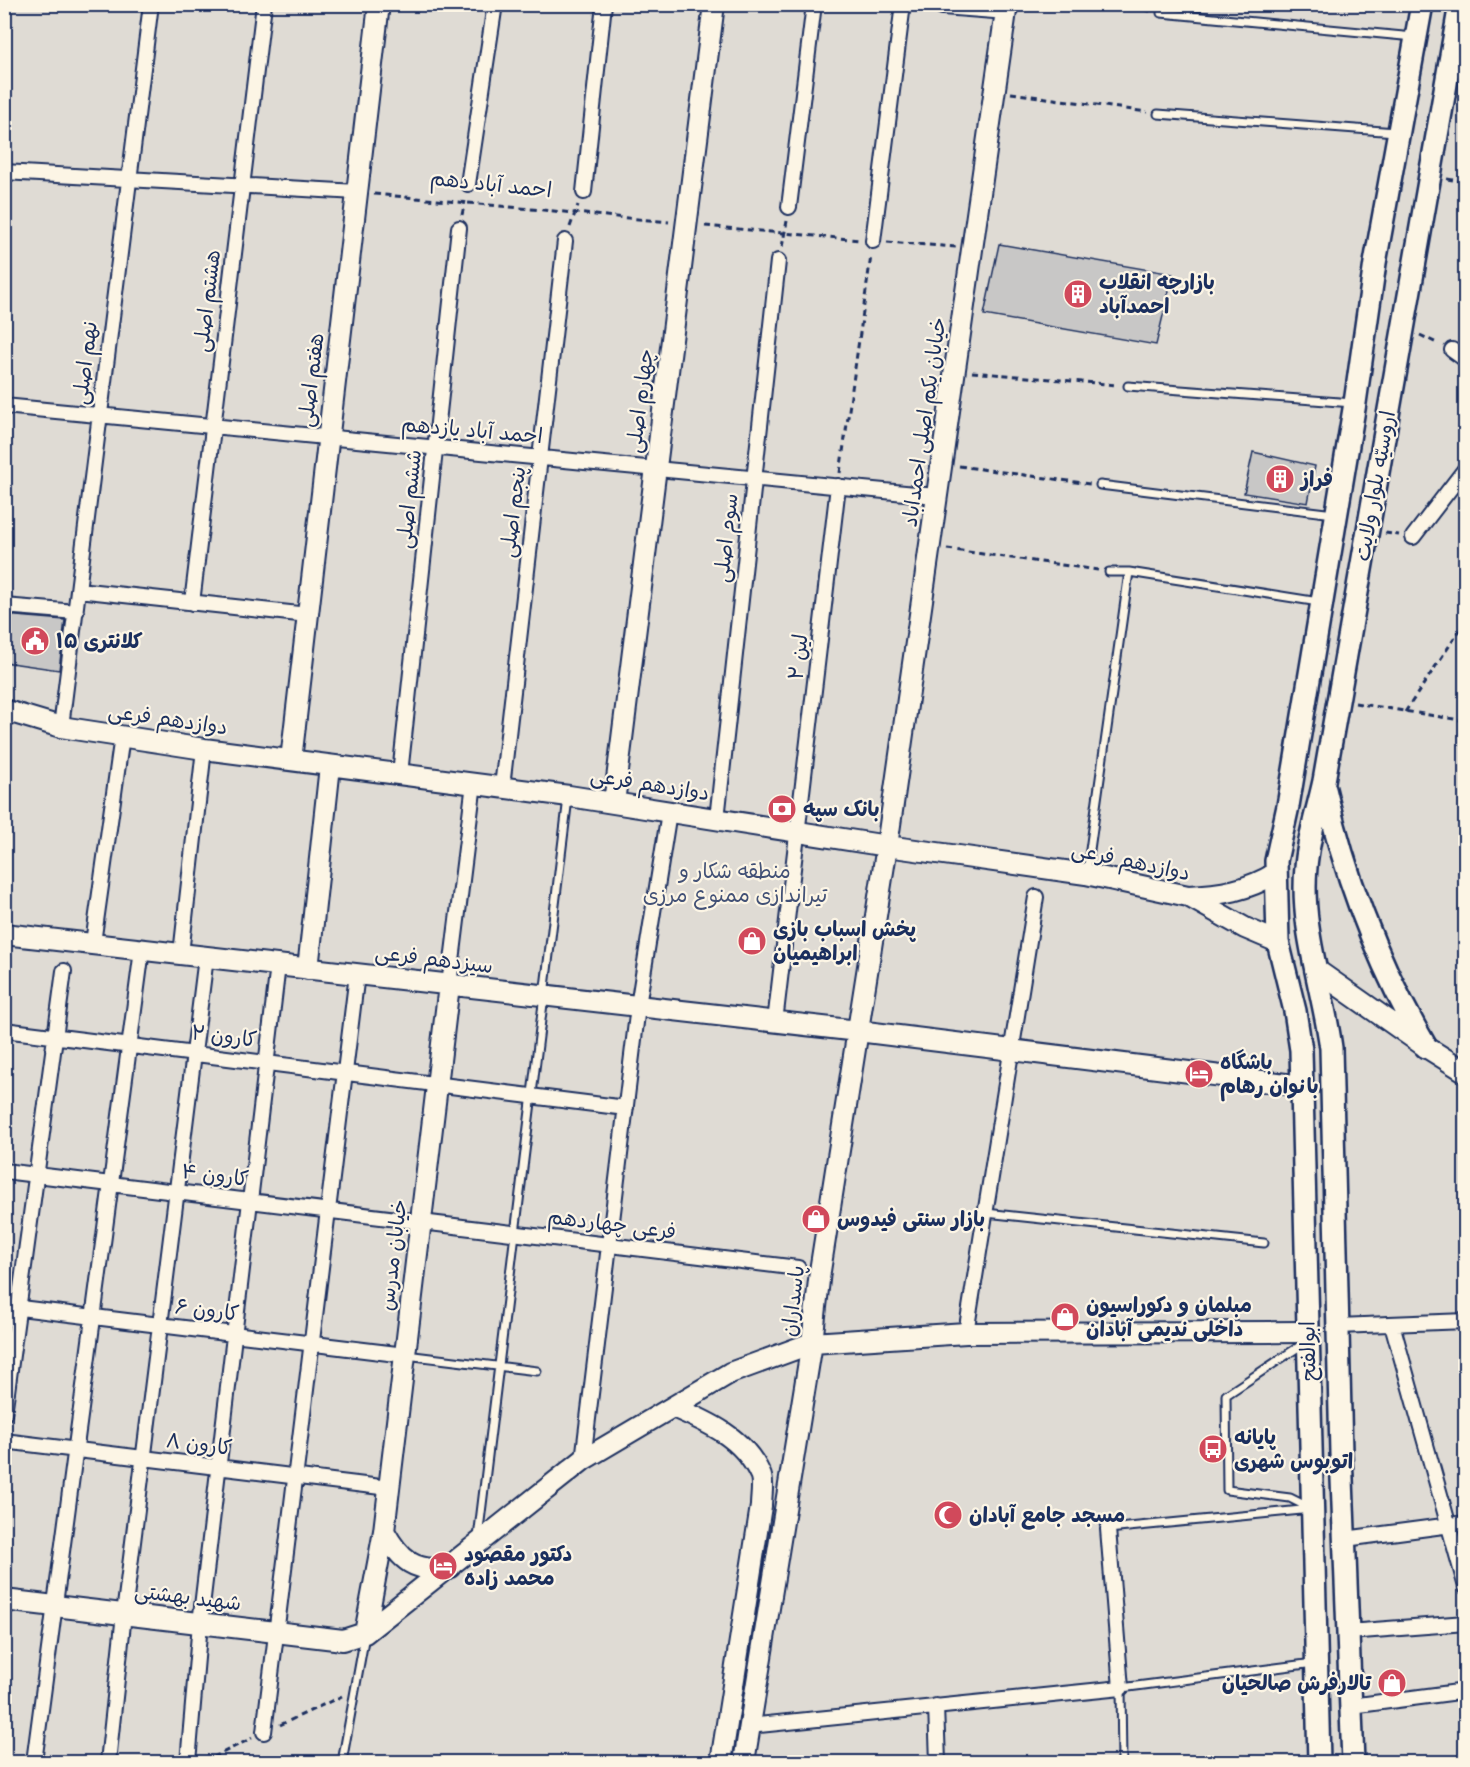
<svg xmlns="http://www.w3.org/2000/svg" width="1470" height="1767" font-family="Mynerve,'Playpen Sans Arabic',sans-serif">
<rect width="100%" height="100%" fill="#fcf5e5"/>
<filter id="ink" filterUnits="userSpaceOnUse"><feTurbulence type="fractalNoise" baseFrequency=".0167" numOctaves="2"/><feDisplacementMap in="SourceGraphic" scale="12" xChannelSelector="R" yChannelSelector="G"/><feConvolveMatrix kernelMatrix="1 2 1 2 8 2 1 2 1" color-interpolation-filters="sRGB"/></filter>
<g filter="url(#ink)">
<!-- green -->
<path fill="#dfdbd4" stroke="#7d8599" stroke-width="1.5" d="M5,5H1465V1762H5Z"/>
<!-- building -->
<path fill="#c8c7c6" stroke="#1b2f5e" stroke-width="1.5" d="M999,244L1173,274L1156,345L984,315Z
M1253,452L1315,466L1308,503L1244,493Z
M4,615L65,620L59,670L4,662Z"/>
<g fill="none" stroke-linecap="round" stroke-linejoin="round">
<!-- lane casing -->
<g stroke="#1b2f5e" stroke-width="11">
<path id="lane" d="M1161,13L1414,37
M1158,114L1396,132
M1128,386L1353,403
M1100,485L1334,514
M1109,572H1129L1319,602
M1087,871L1129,572
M986,1213L1264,1243
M1306,1342L1226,1395L1227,1490L1290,1498L1310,1508
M406,1355L537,1371
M1108,1529L1312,1509
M478,1538L568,798
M342,1762L365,1635
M1122,1762L1121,1688L1314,1663"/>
</g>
<!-- street casing -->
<g stroke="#1b2f5e" stroke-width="18">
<path id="street" d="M4,172L357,192
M468,184L495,4
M584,192L604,4
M789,207L814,4
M873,241L903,4
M1452,350L1466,360
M4,406L936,496
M1413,537L1466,468
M78,590L308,615
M192,603L264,4
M4,606L76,612
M61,727L151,4
M400,774L459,228
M502,787L565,241
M717,819L778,261
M93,943L122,736
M181,954L204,749
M449,985L474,783
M775,1022L838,486
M4,1030L626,1108
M4,1171L798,1268
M4,1306L405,1355
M1392,1324L1466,1587
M1338,1326L1466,1321
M966,1333L1036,897
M4,1414L64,971
M4,1441L389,1488
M583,1460L638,1006L669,812
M1345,1539L1466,1523
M1348,1632L1466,1623
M936,1706L938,1762
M1351,1706L1466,1691
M749,1726L1121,1688L1108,1529
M264,1732L357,974
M34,1762L142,950
M108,1762L124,1614L206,957
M188,1762L200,1623L278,965"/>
</g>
<!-- secondary casing -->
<g stroke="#1b2f5e" stroke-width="24">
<path id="secondary" d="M943,4L1007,9
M4,710L61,727L204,749L569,796L887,846L1086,874L1188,896L1245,928L1278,942
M291,760L379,4
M614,803L714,4
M1188,896C1221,895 1248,890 1276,873
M4,934L858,1031L1302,1086
M308,969L330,766
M1315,969L1426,1047L1466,1072
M673,1407C708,1422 743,1437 760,1474C764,1482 761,1497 761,1506L721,1762
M384,1531C400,1560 415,1574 450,1567
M4,1600L343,1640L365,1633L583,1460L730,1373L812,1343L966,1333L1307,1332
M365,1633L384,1531L449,985
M744,1762L812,1343L820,1271L887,846L1007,4"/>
</g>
<!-- primary casing -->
<g stroke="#1b2f5e" stroke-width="26">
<path id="primary" d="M1325,789C1346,881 1379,966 1426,1047
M1319,1762L1301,1050L1295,1011L1278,942L1276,861L1288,806L1355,403L1375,263L1422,4
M1353,1762L1341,1453L1331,1048C1323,988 1300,928 1306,867C1308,838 1318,809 1324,781L1460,4"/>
</g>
<!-- path -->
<path stroke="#1b2f5e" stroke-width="3" stroke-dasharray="6 4.5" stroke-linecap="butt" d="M1114,4L1150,11
M1011,93L1147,112
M1447,179L1466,182
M374,194L669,222
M462,215L465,201
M705,226L860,240
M570,227L578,205
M887,242L956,247
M782,247L787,221
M1420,335L1439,344
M972,372L1117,385
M959,466L1090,484
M840,473L871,256
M1385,533L1399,535
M947,549L1098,570
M1355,703L1466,721
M1405,712L1466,621
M280,1725L342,1696
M204,1762L252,1738"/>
<!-- lane -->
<use href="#lane" stroke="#fcf5e5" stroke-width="7"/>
<!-- street -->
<use href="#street" stroke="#fcf5e5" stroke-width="14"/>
<!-- secondary -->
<use href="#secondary" stroke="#fcf5e5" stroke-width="20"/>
<!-- primary -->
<use href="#primary" stroke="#fcf5e5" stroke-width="21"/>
</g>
</g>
<!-- icons -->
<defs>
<g id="building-disc" transform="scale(1.5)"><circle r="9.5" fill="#d1495b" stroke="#fcf5e5"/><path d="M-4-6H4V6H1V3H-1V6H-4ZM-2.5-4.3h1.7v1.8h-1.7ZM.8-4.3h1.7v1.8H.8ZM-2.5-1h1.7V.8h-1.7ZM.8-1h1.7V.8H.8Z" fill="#fff"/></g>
<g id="civic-disc" transform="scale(1.5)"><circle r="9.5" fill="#d1495b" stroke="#fcf5e5"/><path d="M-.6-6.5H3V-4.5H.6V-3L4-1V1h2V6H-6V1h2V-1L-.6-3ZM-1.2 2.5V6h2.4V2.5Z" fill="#fff"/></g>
<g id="bank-disc" transform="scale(1.5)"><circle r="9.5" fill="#d1495b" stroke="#fcf5e5"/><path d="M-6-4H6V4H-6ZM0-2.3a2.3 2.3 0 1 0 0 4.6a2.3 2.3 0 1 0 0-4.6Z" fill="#fff"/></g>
<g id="shop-disc" transform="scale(1.5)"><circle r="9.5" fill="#d1495b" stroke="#fcf5e5"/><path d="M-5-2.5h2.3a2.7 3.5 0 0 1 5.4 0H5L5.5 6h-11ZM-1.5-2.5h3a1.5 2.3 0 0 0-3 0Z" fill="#fff"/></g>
<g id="hotel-disc" transform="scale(1.5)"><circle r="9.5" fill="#d1495b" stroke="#fcf5e5"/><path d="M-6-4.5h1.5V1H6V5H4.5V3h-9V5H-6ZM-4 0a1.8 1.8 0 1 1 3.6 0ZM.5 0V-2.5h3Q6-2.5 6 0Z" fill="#fff"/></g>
<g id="bus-disc" transform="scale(1.5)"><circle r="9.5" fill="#d1495b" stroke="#fcf5e5"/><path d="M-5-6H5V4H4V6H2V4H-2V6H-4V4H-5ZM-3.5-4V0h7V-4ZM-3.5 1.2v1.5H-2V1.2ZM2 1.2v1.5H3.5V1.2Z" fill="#fff"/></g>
<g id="mosque-disc" transform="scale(1.5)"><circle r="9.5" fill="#d1495b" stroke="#fcf5e5"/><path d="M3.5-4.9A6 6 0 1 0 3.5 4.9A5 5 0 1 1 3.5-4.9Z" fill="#fff"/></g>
</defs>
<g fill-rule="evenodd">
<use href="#building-disc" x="1078" y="294"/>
<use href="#building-disc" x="1280" y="479"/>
<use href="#civic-disc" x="35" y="641"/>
<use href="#bank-disc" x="782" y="809"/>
<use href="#shop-disc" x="752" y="941"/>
<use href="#hotel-disc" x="1199" y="1074"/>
<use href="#shop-disc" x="816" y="1219"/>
<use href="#shop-disc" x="1065" y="1317"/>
<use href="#bus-disc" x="1213" y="1449"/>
<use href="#mosque-disc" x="948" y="1515"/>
<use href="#hotel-disc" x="443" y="1566"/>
<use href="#shop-disc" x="1392" y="1683"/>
</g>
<g text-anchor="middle" stroke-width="4.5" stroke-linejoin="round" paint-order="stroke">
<!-- street labels -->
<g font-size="21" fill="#1b2f5e" stroke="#fcf5e5">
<text transform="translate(491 184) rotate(6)" y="7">احمد آباد دهم</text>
<text transform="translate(207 301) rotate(-83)" y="7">هشتم اصلی</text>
<text transform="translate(85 363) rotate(-83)" y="7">نهم اصلی</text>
<text transform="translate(311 380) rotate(-83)" y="7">هفتم اصلی</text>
<text transform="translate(640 401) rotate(-83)" y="7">چهارم اصلی</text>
<text transform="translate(924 422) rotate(-82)" y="7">خیابان یکم اصلی احمداباد</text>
<text transform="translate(472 430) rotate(5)" y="7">احمد آباد یازدهم</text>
<text transform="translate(1375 486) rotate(-80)" y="7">اروسیّه بلوار ولایت</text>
<text transform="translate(409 499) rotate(-84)" y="7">ششم اصلی</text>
<text transform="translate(513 512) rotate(-83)" y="7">پنجم اصلی</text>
<text transform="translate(726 538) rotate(-84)" y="7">سوم اصلی</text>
<text transform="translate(798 657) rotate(-83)" y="7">لین ۲</text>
<text transform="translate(168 719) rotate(8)" y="7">دوازدهم فرعی</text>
<text transform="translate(650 784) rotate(9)" y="7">دوازدهم فرعی</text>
<text transform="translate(1131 861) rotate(12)" y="7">دوازدهم فرعی</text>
<text transform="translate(434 959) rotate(7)" y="7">سیزدهم فرعی</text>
<text transform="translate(224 1036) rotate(7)" y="7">کارون ۲</text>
<text transform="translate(215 1175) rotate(7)" y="7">کارون ۴</text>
<text transform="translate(612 1224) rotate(7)" y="7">فرعی چهاردهم</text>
<text transform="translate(393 1255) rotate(-83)" y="7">خیابان مدرس</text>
<text transform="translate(793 1301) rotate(-83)" y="7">پاسداران</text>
<text transform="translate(207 1310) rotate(7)" y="7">کارون ۶</text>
<text transform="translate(1308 1351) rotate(-91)" y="7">ابوالفتح</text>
<text transform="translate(199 1444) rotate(7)" y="7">کارون ۸</text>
<text transform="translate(188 1597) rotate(7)" y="7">شهید بهشتی</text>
</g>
<!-- poi labels -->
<g font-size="21" font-weight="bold" fill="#1b2f5e" stroke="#fcf5e5" text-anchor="start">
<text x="1099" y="289">بازارچه انقلاب<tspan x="1099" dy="24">احمدآباد</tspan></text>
<text x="1301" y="486">فراز</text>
<text x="56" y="648">کلانتری ۱۵</text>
<text x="803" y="816">بانک سپه</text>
<text x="773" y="936">پخش اسباب بازی<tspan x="773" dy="24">ابراهیمیان</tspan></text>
<text x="1220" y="1069">باشگاه<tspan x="1220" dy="24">بانوان رهام</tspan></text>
<text x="837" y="1226">بازار سنتی فیدوس</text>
<text x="1086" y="1312">مبلمان و دکوراسیون<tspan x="1086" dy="24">داخلی ندیمی آبادان</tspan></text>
<text x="1234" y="1444">پایانه<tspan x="1234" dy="24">اتوبوس شهری</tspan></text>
<text x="969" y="1522">مسجد جامع آبادان</text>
<text x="464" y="1561">دكتور مقصود<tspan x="464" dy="24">محمد زاده</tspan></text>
<text x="1371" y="1690" text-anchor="end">تالارفرش صالحيان</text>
</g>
<!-- park labels -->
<g font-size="21" fill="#425176" stroke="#fcf5e5">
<text x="735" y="878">منطقه شکار و<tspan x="735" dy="24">تیراندازی ممنوع مرزی</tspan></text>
</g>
</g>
<!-- margin -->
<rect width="1470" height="1767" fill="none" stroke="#fcf5e5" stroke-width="24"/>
<rect x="12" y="12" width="1446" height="1743" fill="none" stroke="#1b2f5e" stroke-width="2" filter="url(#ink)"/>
</svg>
